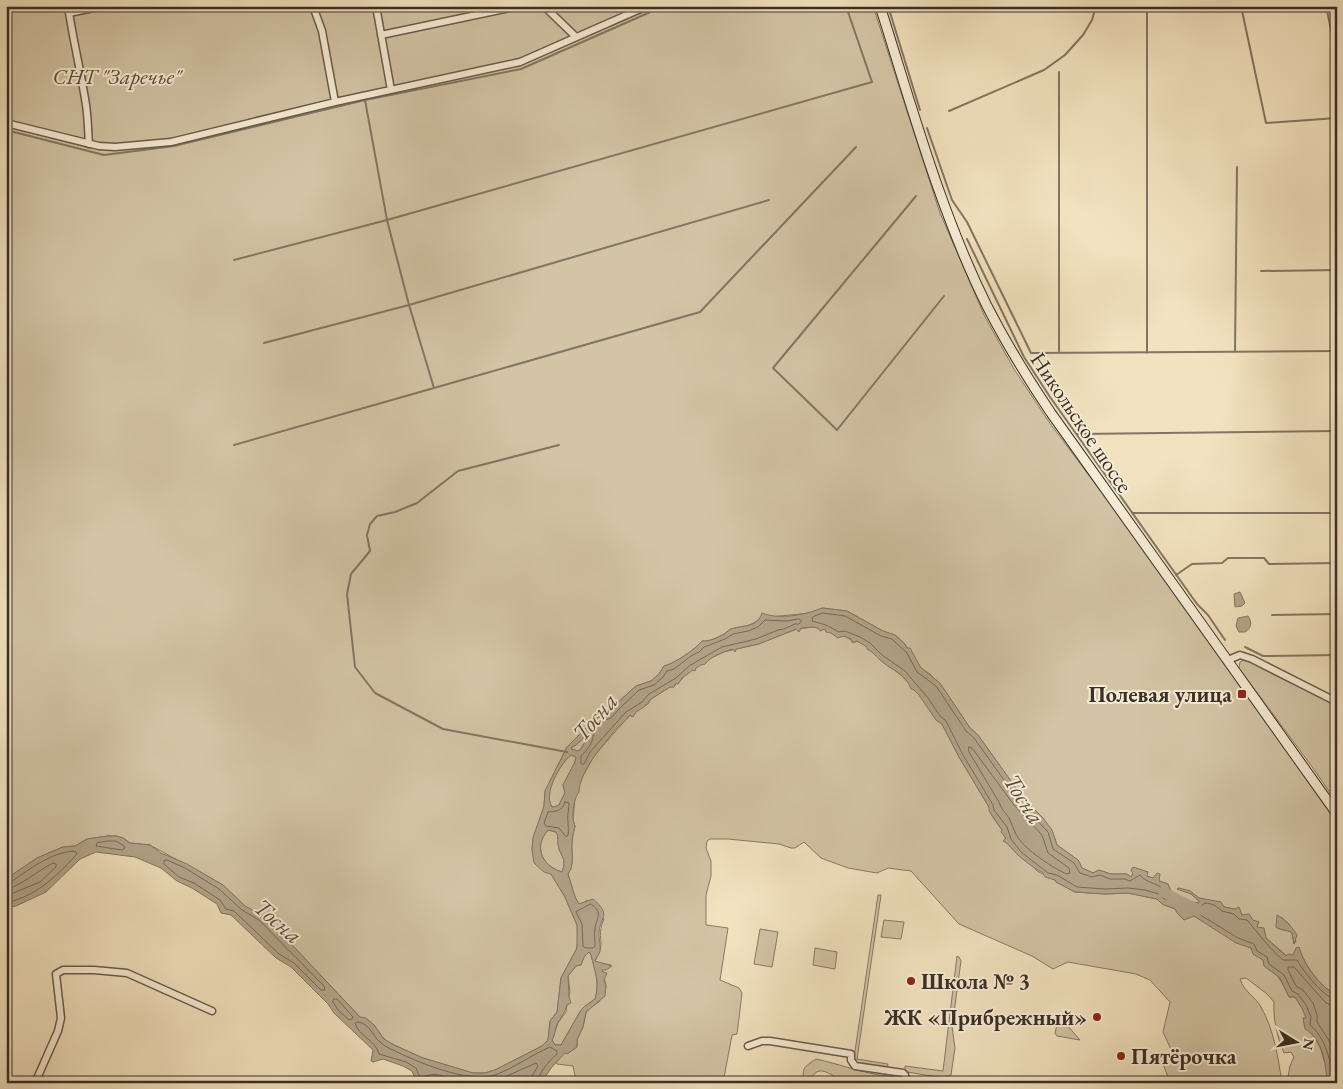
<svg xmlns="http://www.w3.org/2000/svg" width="1343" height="1089" font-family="'EB Garamond',serif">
<rect width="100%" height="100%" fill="#f2e2bf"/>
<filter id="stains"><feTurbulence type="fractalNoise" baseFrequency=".004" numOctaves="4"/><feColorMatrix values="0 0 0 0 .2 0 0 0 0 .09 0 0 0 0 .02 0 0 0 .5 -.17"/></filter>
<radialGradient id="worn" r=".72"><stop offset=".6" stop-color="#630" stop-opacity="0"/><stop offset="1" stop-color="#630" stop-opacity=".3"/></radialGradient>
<!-- green -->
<path fill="#d3c4a5" stroke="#867a66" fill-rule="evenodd" d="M6,6H647L520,62L171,142L115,147L6,123Z
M658,6H873L940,213L985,317L1014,369L1049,422L1141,545L1221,659L1337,817V996C1320,986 1304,966 1299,947L1293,955L1287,956L1266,938L1253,921L1242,915L1240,912L1199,898L1190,891L1182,890L1191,894L1199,901V903H1191L1188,906C1176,904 1172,895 1168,884L1146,876L1148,872L1136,868L1131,877L1127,874H1111L1099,870L1093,873L1082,868L1078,860L1057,845L1052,830L1023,798L978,735L970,728L943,688L930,674L921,668L904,643L895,635L883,631L847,611L839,610L822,608L810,613L760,618C750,628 743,625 731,629C728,630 727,632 724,634C718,637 709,642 702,641C696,649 674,664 664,666L659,674L651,681L636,686L617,703L608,714L600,718L567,747L545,791L544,806L533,838L532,850L551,874L565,897L577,925L578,934L577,948L561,978L557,1012L550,1021L548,1040L542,1046L495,1070L485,1073H473L423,1058L394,1045L384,1039L374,1025L360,1017L277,929L262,916L245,906L223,885L150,845L130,843L123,838L116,836H108L87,839L75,846L63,847L37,858L6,879V127L89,148L104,149H124L193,139L330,107L521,65ZM1281,917L1289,924L1296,941L1294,944L1292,933C1287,929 1281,931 1276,927L1277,922Z
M813,627C823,629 848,634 853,643L857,641L868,647L867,649L875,653L879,659L901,675L924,700L936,720L942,724L959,757L989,807L992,816L1002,830L1007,843L1018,855L1030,863L1037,871L1055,880L1056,882L1075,892L1105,894L1128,893L1157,899C1166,909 1181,909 1192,915C1212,925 1229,940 1251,948C1254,955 1259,956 1264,961C1276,972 1283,983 1289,997H1295L1302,1008L1307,1019L1303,1018L1320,1047L1327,1070V1083H1287L1290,1066L1294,1057L1291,1052L1284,1053C1277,1037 1273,1019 1274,1002L1267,994L1246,978L1240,979C1244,992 1255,996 1261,1007C1274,1030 1278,1057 1282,1083H1166L1168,1077L1161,1059L1166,1056H1174L1163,1032L1170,1002L1150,980L1136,974L1068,962L1053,969L1032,956L959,924L911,871L888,868L877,873L848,868L821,858L804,842L795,848H791L779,844L728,839H710L707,841L706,848L711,861V876L706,895V925L728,928L720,980L739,988L742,993L737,1034L732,1035L723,1083H573L575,1076L573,1066L557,1064L556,1061L565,1052L567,1054L577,1047V1040L583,1027L586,1013L590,1008L599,1002L606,986L602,969L611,965L595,962C596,957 599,955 600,951C603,938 597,934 604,919L587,900L581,905L579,904L575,897L568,874C575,864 571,853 572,842C572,837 574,831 575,826L573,821L575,796L583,776L594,756L630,715L632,717L636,711L648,704L651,699L670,687H674L676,683L678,684C684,675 695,665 705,664L709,659L724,652L758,644L797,629Z
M1244,660L1251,661L1337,705V803L1313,768L1239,668L1240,662Z
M588,734H590L580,750L578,751L571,749L572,747L576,745Z
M571,755L576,757L575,762L563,785L565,793L559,805L554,807H551C543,793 560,764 571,755Z
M548,830L556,832C559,837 557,839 558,844C559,855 568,858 562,872C542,866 533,847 548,830Z
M878,895H881L857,1059L888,1064L887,1068L857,1064L854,1058Z
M884,920L904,922L901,939L881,937Z
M760,929L778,932L772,967L754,964Z
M815,948L837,952L835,969L813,965Z
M589,952L591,955C595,971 600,983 595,999L585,1006L581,1010L561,1045H555L552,1040L558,1023L566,1012L567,1005L570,992L568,976L576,966L581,965L584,957Z
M957,956L959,957L961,961L952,1027L955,1048L951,1075L944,1078L907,1072L905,1069V1066L943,1071Z
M1059,1016L1080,1040L1057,1036L1055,1033Z
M816,1059C844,1065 872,1077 901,1077V1083H874L866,1078L861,1080L865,1083C858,1083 851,1084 845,1082C834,1079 817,1058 810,1083H803C803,1066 803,1068 816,1059Z"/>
<!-- water -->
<path fill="#b3a58b" stroke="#827663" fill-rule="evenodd" d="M1240,592L1245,603L1242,606L1235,607L1234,594Z
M822,608L847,611L883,631L895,635L904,643L907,648H910L921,668L940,683L970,728L978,735L1023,798L1043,818L1052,830L1057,845L1078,860L1082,868L1093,873L1099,870L1111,874H1127L1131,877L1133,874L1131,870L1133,867L1148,872L1147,876L1153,878L1157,873L1160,874L1159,881L1168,884C1172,895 1176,904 1188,906L1186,901L1199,903V901L1191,894L1177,889L1179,888L1190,891L1199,898L1221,902L1224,907L1235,909L1239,907L1242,915L1249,914L1253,920L1259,922L1257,927L1264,928L1266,938L1286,956L1288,954L1293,955L1296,948L1299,947C1304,966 1320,986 1337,996V1083H1327C1326,1065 1323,1039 1305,1029L1303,1018H1306L1302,1008L1295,997H1289L1280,978L1264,966L1263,960L1253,954L1251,948L1236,943L1194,916L1184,920L1177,913L1175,909L1162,904L1157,899L1128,893L1105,894L1075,892L1056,882L1055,880L1045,877L1042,872C1039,872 1021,858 1018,855C1013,851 1010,844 1003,841L1006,838L1001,832L1002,830L989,811V807L959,757L942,724L936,720L919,695L914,690L911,689C907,674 889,669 879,659C875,655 873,652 867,649V647L857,641L853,643L851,639L844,636L838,638L831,633L826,632L825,629L820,631L818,628L813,627L801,628L799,632L796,629L759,644L736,649L735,652L733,649C723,652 711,656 705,664L701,665L696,668L695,671L693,670L682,678L678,684L676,683L674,687H670L651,699L644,707L636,712L633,717L630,715C626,721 621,724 616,729C603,745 579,772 579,792C573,799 571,819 575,826C574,831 572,837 572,842C571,853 575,865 568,874L575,897L579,904L593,899C613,916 599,917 599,934C599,940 601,946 600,951C599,955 596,957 595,961L612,966L606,970H602L603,972L607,973L604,980L606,986L605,996L586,1012L583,1027L577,1040V1047L567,1054L565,1053L552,1067L543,1080L536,1083H449L428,1079L424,1083H417L412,1071L403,1066L383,1059L373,1062L371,1061L373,1050L334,1013L328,1004L291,967L276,958L231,915L221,913L217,904L192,888L177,881L161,868L135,857L96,852L80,859L46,892L16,906L6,908V879L37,858L63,847L75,846L87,839L108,836H116L123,838L130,843L150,845L161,853L187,864L223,885L245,906L262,915L277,929L360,1017L366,1018L374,1025L384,1039L394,1045L423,1058L473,1073H485L495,1070L542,1046L548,1040L550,1021L557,1012L561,978L577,948V925L565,897L551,874L544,872L534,863L532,850L533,838L544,806L545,791L567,747L596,718L608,714L617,703L636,686L651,681L659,674L664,666C674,664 696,649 702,641C709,642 719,637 725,634C725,633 731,629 731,629C744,625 757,628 762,613C779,620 805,615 822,608ZM588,734H590L589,736L580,750L578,751L571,749L572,747L576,745ZM571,755L576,757L575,762L563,785L565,793L559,805L554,807H552C543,793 560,764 571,755ZM548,830L556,832C559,837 557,839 558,844C559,855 568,858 562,872C542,866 533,847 548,830ZM589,952L591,955C595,971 600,984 595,999L585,1006L581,1010L561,1045H555L552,1040C555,1035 555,1030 557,1024C561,1017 565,1013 567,1005L571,1003L569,997L568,976L576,966L581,965L584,957Z
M1248,616C1252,622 1252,628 1245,632H1239L1236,626L1238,618Z
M1277,915C1285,919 1292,927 1297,935L1294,944L1292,933C1287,929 1281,931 1276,927Z"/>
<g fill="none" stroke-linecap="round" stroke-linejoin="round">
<!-- shore -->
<path stroke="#766a59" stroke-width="1" d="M823,613L845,616L881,636L892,639L907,653L917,672L936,686L966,731L974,738L1019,801L1048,832L1053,849L1074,863L1080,873L1092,877L1100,875L1110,879H1125L1130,881L1140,875C1147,885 1168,883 1167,899H1164L1159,894L1145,890L1128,888L1105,889L1077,887L1057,875L1048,873L1021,852L1011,839L1007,827L994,810L993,805L963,755L946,721L940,716L928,698L905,671L882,655L870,643L860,637L845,631L839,632L826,625L812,621L813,617Z
M799,619L802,621L799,624H795L784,629L778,630L756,639L722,647L689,666L676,678L649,694L642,702L626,712L590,752L584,764H581V756C590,747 595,740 593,728L598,723L611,718L621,707L639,690L654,685L663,677L667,671L674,669L691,656L699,652L704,647L725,639L733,634L748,631L758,627L765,620L787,621Z
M969,747L972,748L1014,805L1042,835L1048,853L1069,868L1070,873L1067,874C1054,869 1024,849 1017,836C1014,831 1012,824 1009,818C1005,812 1001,809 999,802L969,752Z
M565,802L569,803C569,809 567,816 568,822C568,827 569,830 568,835L566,837L559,828L546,826L544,823L548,812C557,811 561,812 565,802Z
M108,841H116L124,846L125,848L122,850L96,846L97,843Z
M167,860L185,868L219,889L242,910L259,920L324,986L325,990H321L294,963L279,954L234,911L226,909L220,900L194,883L179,877L164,864V861Z
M6,882H11C31,868 50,853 74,851L77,853L76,855C56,877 36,896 6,903
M6,889C18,888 40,869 53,863L56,864V867L40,882L6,896
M591,904C604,913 596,918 595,929C594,935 595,941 595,946L593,948H585L583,946L582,924L576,912Z
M334,999H337L353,1017L352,1019L349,1020L338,1010L333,1002Z
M1337,1007L1332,1006L1325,1002L1294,967H1288V970L1296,986L1303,990L1313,1003L1317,1015V1022L1330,1042L1337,1063
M446,1083L444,1077C436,1072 428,1075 420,1078L416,1068L406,1062L379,1054C376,1040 358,1036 355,1023L358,1022C370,1024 371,1034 380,1042C383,1045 388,1048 393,1050C417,1062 469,1084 495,1075C514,1068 533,1054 550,1047L557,1051V1054C549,1061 539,1072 537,1083
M491,1083L536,1063L538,1066L532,1076L531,1083
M1332,1083C1332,1063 1326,1038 1310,1025L1311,1017L1306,1005L1298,994L1292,991L1284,975L1269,964L1267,957L1257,951L1254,944L1238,938L1202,916L1197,912V909L1205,903C1215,904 1215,906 1222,911L1234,914L1239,919L1247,920C1259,934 1268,947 1283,960H1297C1303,971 1325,999 1337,1000"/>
<!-- stream -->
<path stroke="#827663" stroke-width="2" d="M888,6L920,110
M1241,6L1266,123L1337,118
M1326,6L1337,58
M365,100L521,69L664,6
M949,111L1044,70L1065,55L1083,35L1092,20L1096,6
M927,128L952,200L967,222L1031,353L1337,351
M6,130L104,155L174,146L365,100L387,220L409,305L434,388L700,312L856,147
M916,196L773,368L837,430L944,296
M967,239L1024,357L1050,397L1197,604L1208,615L1225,640
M234,260L387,220L872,82L846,6
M1261,271L1337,270
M264,343L409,305L769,200
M1235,352L1237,167
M1059,353V72
M1147,353V6
M1077,434L1337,431
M234,445L434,388
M559,445L458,471L417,503L395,512L377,516L370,524L367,535L370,551L351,574L347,594L355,667L375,693L443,729L567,752
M1132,513H1337
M1176,575L1192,564L1222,563L1228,558H1264L1269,564L1337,563
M1272,615L1337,614
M1245,647L1263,656L1337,655"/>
<!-- river -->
<path stroke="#b3a58b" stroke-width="10" d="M1163,892L1199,910"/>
<!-- minor casing -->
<g stroke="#675c4d" stroke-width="9">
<path id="minor" d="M68,6C73,40 81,72 86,105C88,118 88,131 89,144
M313,6L322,31L335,102
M376,6L391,90
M544,6L576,37
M69,13L103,6
M381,35L519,6
M6,123L99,146L115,147L171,142L335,102L520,62L647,6
M1228,660L1240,655L1252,659L1337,702
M748,1046L762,1041H770L851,1054V1060L855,1066L903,1073L905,1075L906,1083
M35,1083L58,1031L61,1018L56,974L63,970H94L127,973L212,1011"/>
</g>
<!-- secondary casing -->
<g stroke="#392f27" stroke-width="11">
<path id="secondary" d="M880,6C912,107 940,211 987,306C1006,343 1028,379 1051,413L1337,814"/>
</g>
<!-- minor -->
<use href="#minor" stroke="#f7ecd5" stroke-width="6"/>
<!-- secondary -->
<use href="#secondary" stroke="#f7ecd5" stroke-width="9"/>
</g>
<!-- markers -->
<g fill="#8f2418" stroke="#f7ecd5" stroke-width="2">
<rect x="1237" y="689" width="10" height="10" rx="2.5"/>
<circle cx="911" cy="981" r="5"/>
<circle cx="1097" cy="1017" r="5"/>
<circle cx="1121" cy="1056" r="5"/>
</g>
<g text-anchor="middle" stroke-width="4" stroke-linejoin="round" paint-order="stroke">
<!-- park labels -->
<g font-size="22" font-style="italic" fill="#584d40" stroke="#f7ecd5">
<text x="117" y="84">СНТ "Заречье"</text>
</g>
<!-- street labels -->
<g font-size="22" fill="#392f27" stroke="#f7ecd5">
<text transform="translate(1082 422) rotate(56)" y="8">Никольское шоссе</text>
</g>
<!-- poi labels -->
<g font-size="22" font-weight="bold" fill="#392f27" stroke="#f7ecd5" text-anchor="end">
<text x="1232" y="702">Полевая улица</text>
<text x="921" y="989" text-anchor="start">Школа № 3</text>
<text x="1087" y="1025">ЖК «Прибрежный»</text>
<text x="1131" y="1064" text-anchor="start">Пятёрочка</text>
</g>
<!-- water labels -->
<g font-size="24" font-style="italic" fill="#584c40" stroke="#f7ecd5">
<text transform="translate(595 717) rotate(-49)" y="8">Тосна</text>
<text transform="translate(1024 799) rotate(58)" y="8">Тосна</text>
<text transform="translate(278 921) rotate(41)" y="8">Тосна</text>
</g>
</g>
<!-- margin -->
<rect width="1343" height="1089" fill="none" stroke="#f2e2bf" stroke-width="25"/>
<rect x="8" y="8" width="1328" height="1074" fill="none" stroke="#392f27" stroke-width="2.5"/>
<rect x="12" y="12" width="1318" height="1064" fill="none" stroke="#392f27"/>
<!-- north arrow -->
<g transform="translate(1296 1042) rotate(100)" stroke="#f7ecd5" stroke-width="4" paint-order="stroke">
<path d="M0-4L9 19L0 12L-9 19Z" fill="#392f27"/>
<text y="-8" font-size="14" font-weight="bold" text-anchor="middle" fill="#392f27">N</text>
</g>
<rect width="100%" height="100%" filter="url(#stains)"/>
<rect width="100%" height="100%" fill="url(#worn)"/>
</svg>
